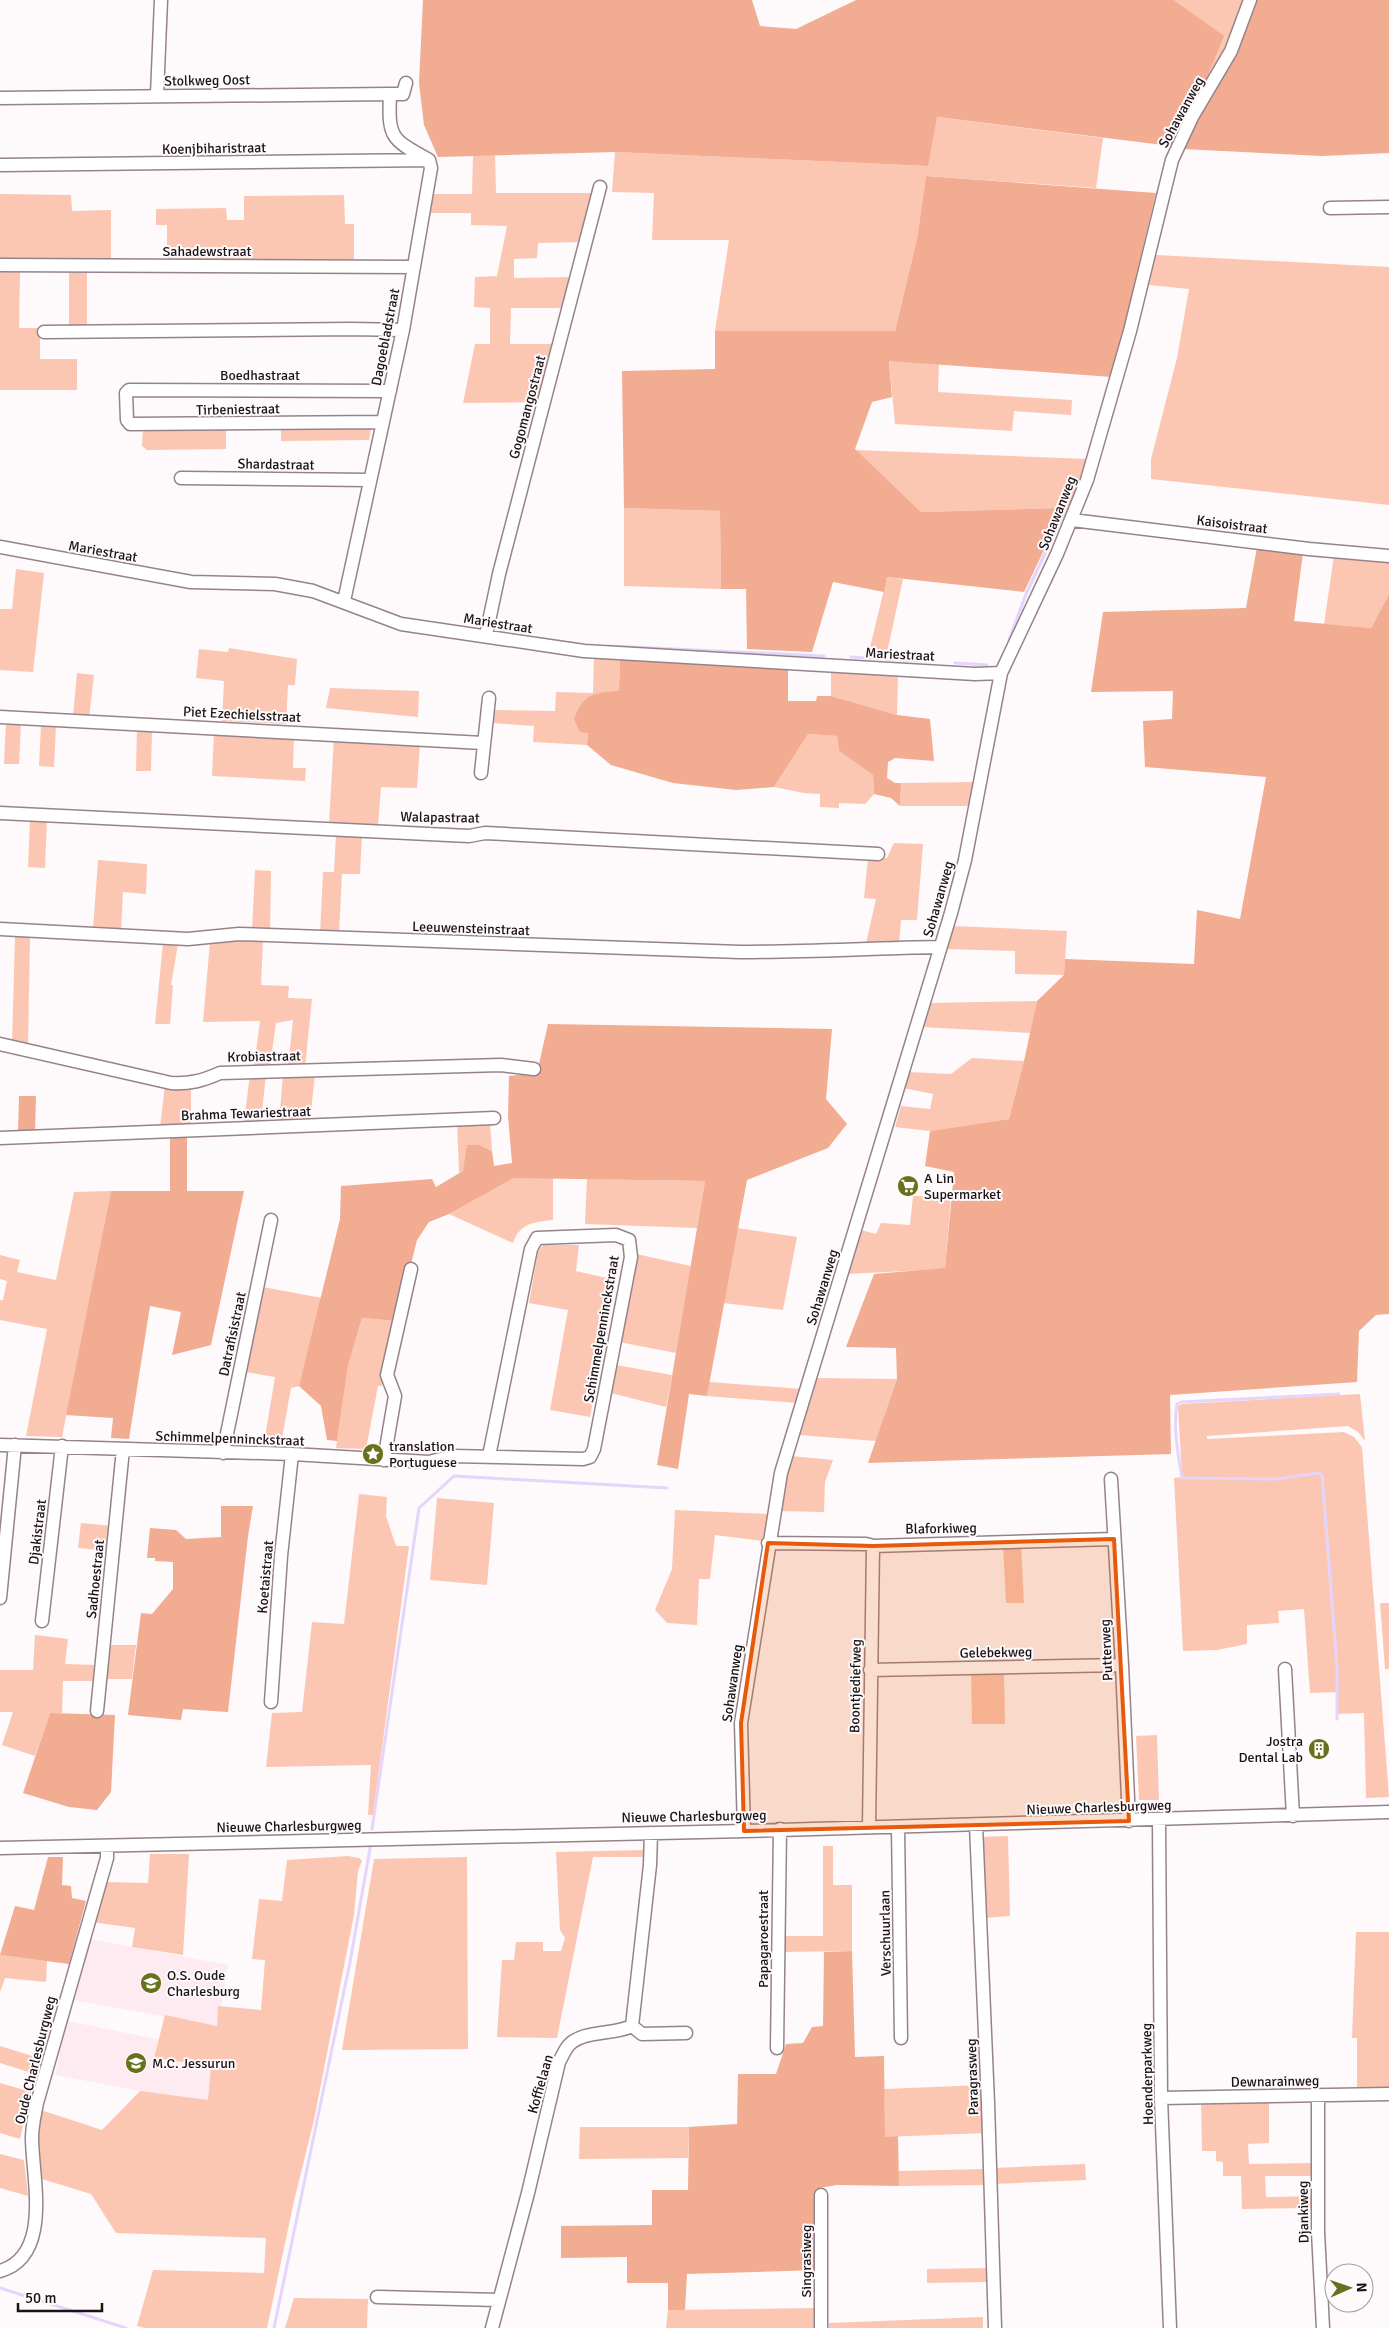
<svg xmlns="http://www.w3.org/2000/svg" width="1389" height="2328" font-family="Signika,sans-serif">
<rect width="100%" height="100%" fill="#fef9fb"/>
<!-- built -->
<path fill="#fdebf1" d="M91,1939L228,1965L218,2026L73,2000Z
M67,2021L216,2051L211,2104L55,2075Z"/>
<!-- green -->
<path fill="#fbc7b3" d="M1174,0H1244L1228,43L1201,92L1223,36Z
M936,117L1103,138L1096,188L926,176L917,239L895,331H715L729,240H652L654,193L612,192L615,152L927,166Z
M495,155L496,193H592L582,242L538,243L537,258L514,259V278L572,277L564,308H511L510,344H554L540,402L463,403L475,344H490V308L474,307L475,277L497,276L507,226L471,225V213H428L431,194H472L473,156Z
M0,194L71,195L72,211L111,210V266L0,265Z
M344,195L345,224H354V264L167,265V225H156V209L226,208L227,220H244V196Z
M1156,255L1389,267V505L1151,479V459L1177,358L1189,289L1149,285Z
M69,270H87V329H69Z
M0,271H20L19,328H40V359H77V390H0Z
M889,360L939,364L938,392L1072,400L1071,415L1014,411L1012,431L895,424Z
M372,424L369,440L281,441V426Z
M226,426V449L147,450L142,446L143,429Z
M855,450L1087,459L1069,515H1061L1064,508L921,512Z
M624,508L720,511L721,589L624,586Z
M1334,556L1389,562V594L1371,628L1324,624Z
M16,569L44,573L33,672L0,670V609H12Z
M887,577L903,579L886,657L868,656Z
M229,648L297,659L295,685H288L286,724L222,721L224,681L196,678L199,649L228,652Z
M594,657L620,659L619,691L588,733L587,745L533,742L534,726L490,723L491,710L555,711L556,692L593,693Z
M831,671L898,675L897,715L831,696Z
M77,673L94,675L89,718L73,716Z
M330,688L419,691L418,717L326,708Z
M6,722L21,723L19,764H4Z
M41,725L56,726L54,767L39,766Z
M137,729L152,730L151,771H136Z
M214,733L294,736L293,768H306L305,781L212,776Z
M808,734L837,736L839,751L873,775L874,794L865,804L839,803V808L820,807V794L804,793L774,787Z
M334,737L420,743L417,788L381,787L378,826L329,824Z
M974,782L971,806H900L901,783Z
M30,819L47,820L45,868L28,867Z
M336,834L362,835L360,874H342L339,934H320L323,872H334Z
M894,843L923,844L917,920H901L899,943H866L876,899L864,898L868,858H887Z
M98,860L147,864L146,894L123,892L121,931L93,930Z
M255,870L271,871L270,932L252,930Z
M952,926L1067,931L1064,975L1015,974V951L945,949Z
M15,937H30L28,1048L12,1044Z
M218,940L263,942L261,985L289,986L288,998L312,999L305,1067H288L293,1020L276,1023L270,1066H254L260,1021L203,1022L210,942Z
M163,943L178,944L171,985H173L170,1024H155Z
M1037,1001L1031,1033L922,1027L929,1003Z
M972,1058L1024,1061L1009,1119L930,1131L895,1127L901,1106L930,1109L933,1094L903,1088L908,1072L951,1074Z
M315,1074L310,1121L279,1122L283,1075Z
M250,1075H266L261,1120L244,1121Z
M165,1085L191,1087V1126L160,1127Z
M490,1122L492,1151L479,1145L464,1171L459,1173L457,1123Z
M514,1178H553V1220C534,1222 520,1223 513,1243L449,1214Z
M587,1179L705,1181L697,1228L585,1224Z
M111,1191L62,1437L26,1436L47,1329L0,1320V1300H3L7,1281L0,1279V1255L20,1260L17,1272L56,1280L74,1192Z
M913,1196H951L945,1269L847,1274L861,1230L876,1234L881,1223L910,1225Z
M738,1228L797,1237L783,1310L723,1303Z
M543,1245H579L576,1271L615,1280L590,1417L550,1410L568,1310L529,1303L538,1252Z
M636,1254L691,1266L676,1353L619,1342Z
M263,1287L322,1298L299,1386L291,1388L281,1444L264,1443L275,1377L245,1372Z
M362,1318L397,1321L382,1386H378L366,1449L336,1448L348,1366Z
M616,1365L672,1375L666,1407L611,1393Z
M815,1378L897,1379L876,1441L799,1435Z
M709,1382L802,1389L798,1403L707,1396Z
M1360,1394L1365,1441L1358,1432L1348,1426L1207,1436V1439L1344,1432L1354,1437L1362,1447L1389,1797L1366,1798L1364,1713L1337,1714V1692L1310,1693L1304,1609L1278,1611L1279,1623L1247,1625V1644L1217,1650L1183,1651L1174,1478L1182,1477L1178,1406L1182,1404Z
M791,1456L833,1460L825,1482L824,1512L778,1511Z
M359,1494L387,1497L386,1516L396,1546H409L373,1815H368L371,1765L266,1767L272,1713L302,1712L312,1622L344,1624Z
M437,1498L494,1503L487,1585L430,1580Z
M675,1510L768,1514L763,1541L715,1535L710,1579H699L697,1625L667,1623L655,1610L672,1569Z
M81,1523L112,1526L110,1551L78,1548Z
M1021,1545L1024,1603H1006L1003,1546Z
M1380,1603H1389V1669H1385Z
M35,1635L68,1639L65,1664L97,1665L96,1681H63L62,1713H50L35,1756L2,1745L13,1712H0V1670H33Z
M106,1645H136L132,1679H102Z
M1004,1671L1005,1724H972L971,1672Z
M1157,1735L1159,1800H1139L1136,1736Z
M1008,1836L1010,1916L984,1918L981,1837Z
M823,1846H833V1885H852V1951L783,1952V1936H823Z
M645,1850V1857H593L557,2038L497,2037L502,1960H514L516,1942H543V1951H561L565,1938L560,1930L556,1852Z
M150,1854H189L183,1955L132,1947L135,1928L91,1922L104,1882L148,1883Z
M348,1856L359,1858L362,1861L358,1871L354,1915L314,2120L294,2201L267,2328H145L137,2326L153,2270L264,2273L266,2238L116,2233L91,2194L42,2179L35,2134L41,2110L102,2130L140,2091L208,2100L211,2066L154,2058L165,2015L217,2026L218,2006L261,2010L265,1960L252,1959L259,1899L282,1901L287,1860Z
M467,1857L468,2049L342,2050L374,1859Z
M1356,1932H1389V2089L1357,2090V2038H1352Z
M0,1955L47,1961L46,1982L5,1978L0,1992Z
M0,2046L42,2059L38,2075L0,2063Z
M0,2083L31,2092L20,2139L0,2133Z
M984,2085L985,2133L885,2137L884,2089Z
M1269,2100V2143L1248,2144L1249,2164L1313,2163V2176H1265L1266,2197L1314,2196V2208L1242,2209L1241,2176H1223V2162L1216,2161V2151H1202L1201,2101Z
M580,2127H689L688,2158L579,2159Z
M0,2154L24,2160L28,2196L0,2188Z
M1085,2164L1086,2180L995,2184V2168Z
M985,2169V2185L899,2186L898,2171Z
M987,2268L988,2282L927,2283V2269Z
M294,2298L368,2299L367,2328H285Z
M816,2308L819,2328H666L668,2310Z
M983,2317V2328H829V2323Z"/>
<!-- forest -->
<path fill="#f1ac91" d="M423,0H752L760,26L796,29L856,0H1174L1224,36L1201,92L1171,146L937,117L928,166L615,152L438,157L424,125L419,83Z
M1256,0H1389V153L1322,156L1183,149L1186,138C1214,93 1241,51 1256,0Z
M926,176L1156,193L1112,377L889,361L892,397L872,402L855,449L921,512L1064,508L1024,592L887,577L884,592L833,582L812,652L747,649L746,589H721L720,511L624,508L622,371L715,369V331H895L917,239Z
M1257,547L1303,553L1294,621L1371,628L1389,594V1314L1376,1315L1359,1331L1357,1382L1170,1395L1171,1454L868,1463L897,1379L896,1348L846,1347L874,1274L945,1268L954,1172L925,1166L930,1131L1009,1119L1024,1061L1037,1001L1064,975L1065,959L1194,964L1197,910L1240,919L1266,777L1145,767L1143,721L1172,719L1173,691L1091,692L1103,612L1246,608Z
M620,659L788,669V701H816L817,696H831L897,715L930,719L934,761L895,758L888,762L887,778L895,783H901L900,806L891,798L874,794L873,775L839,751L837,736L808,734L774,787L736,790L673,783L611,765L587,745L588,733L580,732L574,719C584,693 593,693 619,691Z
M548,1024L832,1029L826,1099L847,1124L828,1148L747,1180L707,1396L689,1394L678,1469L657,1465L705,1181L514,1178L449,1214L429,1222L417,1240L397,1321L362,1318L348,1366L337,1441L327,1440L321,1406L299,1386L340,1219L341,1186L432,1179L436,1187L463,1171L467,1145H479L492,1151L494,1166L512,1163L508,1116L509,1076L537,1073Z
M19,1096H36L35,1131H18Z
M187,1134V1191H244L211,1345L172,1355L181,1312L150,1306L129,1439L111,1438L113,1418L66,1415L111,1191H170V1135Z
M221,1506H253L248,1536L228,1712L183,1709L181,1720L128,1715L141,1613L152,1614L173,1589V1562L155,1561V1558H147L150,1528L176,1530L186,1539L221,1537Z
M50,1713L115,1715L111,1792L97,1810L69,1807L23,1793Z
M48,1857H63L62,1885L71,1886L72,1898L86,1901L69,1964L0,1955L15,1906L34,1910Z
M852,1951L855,2057L884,2056L885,2137L898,2136L899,2186L837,2185L819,2188L817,2270L687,2274L685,2310H668V2283H627V2257L561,2258V2226L652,2225V2190H688L689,2127L737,2124L738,2074H776L786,2044L803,2043L812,2027L823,2026L824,1952Z"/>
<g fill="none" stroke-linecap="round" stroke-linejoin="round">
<!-- stream -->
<path stroke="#e5d5fb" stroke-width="3" d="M1009,640L1026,594L1065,511
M610,646L824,656
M851,657L921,661
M955,663L987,665
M1337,1719V1667L1322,1475L1318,1473L1276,1479L1182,1478C1178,1454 1173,1429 1177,1404L1181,1402L1339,1394
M372,1829L419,1508L454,1476L667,1488
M0,2288L126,2328
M274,2328L350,1962L371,1843"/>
<!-- street casing -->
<g stroke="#96838a" stroke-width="15">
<path id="street" d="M157,95L161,0
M0,98L390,94H403L406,83
M0,165L429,160
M1330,208L1389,207
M0,265L414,267
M44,332L351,329L403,330
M383,422L130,424L127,420L126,393L129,390L390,391
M181,478L370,480
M1072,520L1309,549L1389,556
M0,547L191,582L275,584L313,591L401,624L584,651L975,674L1001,673
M344,601L403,330L431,168L429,160C391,139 388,138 390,94
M486,635L499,574L600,187
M0,717L483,743
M481,773L489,698
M0,813L469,836L485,833L878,854
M0,929L188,939L239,934L740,952C806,952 873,948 940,947
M0,1044L171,1083C190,1084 202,1081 220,1073L501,1065L534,1069
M0,1138L494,1118
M0,1445L292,1454L429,1462L452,1456L583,1459L590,1457L594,1449L631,1257L629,1240L616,1235L537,1238L531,1249L489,1456
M223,1453L271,1220
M384,1460L395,1396L387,1375L411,1269
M1111,1479L1122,1665L1129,1821
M768,1543L866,1544L873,1546L1114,1539
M0,1598L15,1445
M42,1621L62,1446
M1285,1669L1293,1816
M870,1670L1122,1665
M271,1702L281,1556L292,1454
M97,1711L123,1449
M1159,1820L1161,2098L1170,2328
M976,1825L988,2103L995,2328
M869,1827L873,1546
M898,1827L901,2038
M744,1831L741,1723L781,1473L951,913L965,860L1001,673L1057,554L1087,480L1130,331L1172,160L1192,117L1231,51L1250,0
M0,1848L744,1831L1389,1812
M632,2026L642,2034L686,2033
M777,2048L780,1829
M1318,2095V2232L1323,2328
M1161,2098L1389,2094
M821,2195V2328
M0,2271C53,2256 32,2177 32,2138C32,2126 35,2114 37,2103L107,1858V1846
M377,2297L499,2300
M492,2328L528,2193L559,2062C562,2057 565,2049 569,2045C583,2030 614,2035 632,2026L650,1865L651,1833"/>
</g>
<!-- street -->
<use href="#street" stroke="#fff" stroke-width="12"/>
</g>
<!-- marked area -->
<path fill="#e8590c" fill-opacity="0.2" stroke="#e8590c" stroke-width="4" stroke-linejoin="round" d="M1114,1539L1129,1821L744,1831L741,1723L768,1543L873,1546Z"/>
<!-- icons -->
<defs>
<g id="supermarket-disc" transform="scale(1.125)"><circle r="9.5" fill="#68721c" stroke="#fef9fb"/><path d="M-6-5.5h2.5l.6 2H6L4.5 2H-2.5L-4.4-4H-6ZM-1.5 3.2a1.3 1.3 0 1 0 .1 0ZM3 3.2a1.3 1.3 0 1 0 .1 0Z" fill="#fff"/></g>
<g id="sight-disc" transform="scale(1.125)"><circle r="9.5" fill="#68721c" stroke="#fef9fb"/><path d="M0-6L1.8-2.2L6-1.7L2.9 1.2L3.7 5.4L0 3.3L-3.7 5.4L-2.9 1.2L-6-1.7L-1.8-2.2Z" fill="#fff"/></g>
<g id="building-disc" transform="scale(1.125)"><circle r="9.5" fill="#68721c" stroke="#fef9fb"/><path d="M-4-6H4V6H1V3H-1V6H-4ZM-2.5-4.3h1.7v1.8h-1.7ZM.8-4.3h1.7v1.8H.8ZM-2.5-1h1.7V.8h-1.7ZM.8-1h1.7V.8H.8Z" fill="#fff"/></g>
<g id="school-disc" transform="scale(1.125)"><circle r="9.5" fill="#68721c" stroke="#fef9fb"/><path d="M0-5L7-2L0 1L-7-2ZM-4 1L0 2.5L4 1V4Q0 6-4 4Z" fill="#fff"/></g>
</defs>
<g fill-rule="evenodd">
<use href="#supermarket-disc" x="908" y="1186"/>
<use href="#sight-disc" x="373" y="1454"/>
<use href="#building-disc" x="1319" y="1749"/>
<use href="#school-disc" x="151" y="1983"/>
<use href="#school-disc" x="136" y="2063"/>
</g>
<g text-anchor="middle" stroke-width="4" stroke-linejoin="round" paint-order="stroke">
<!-- street labels -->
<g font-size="14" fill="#1a1316" stroke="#fef9fb">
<text transform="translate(207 80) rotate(-1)" y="5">Stolkweg Oost</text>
<text transform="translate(1181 112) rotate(-61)" y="5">Sohawanweg</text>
<text transform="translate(214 148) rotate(-1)" y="5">Koenjbiharistraat</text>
<text x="207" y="256">Sahadewstraat</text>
<text transform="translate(385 337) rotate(-79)" y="5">Dagoebladstraat</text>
<text x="260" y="380">Boedhastraat</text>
<text transform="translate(527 407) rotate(-75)" y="5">Gogomangostraat</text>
<text transform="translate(238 409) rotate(-1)" y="5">Tirbeniestraat</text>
<text transform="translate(276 464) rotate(1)" y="5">Shardastraat</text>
<text transform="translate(1057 513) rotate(-68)" y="5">Sohawanweg</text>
<text transform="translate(1232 524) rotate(7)" y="5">Kaisoistraat</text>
<text transform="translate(103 551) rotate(10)" y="5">Mariestraat</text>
<text transform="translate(498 623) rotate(9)" y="5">Mariestraat</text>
<text transform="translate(900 654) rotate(3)" y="5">Mariestraat</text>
<text transform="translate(242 714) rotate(3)" y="5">Piet Ezechielsstraat</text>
<text transform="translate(440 817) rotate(1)" y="5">Walapastraat</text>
<text transform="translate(938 899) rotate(-74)" y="5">Sohawanweg</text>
<text transform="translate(471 928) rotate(2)" y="5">Leeuwensteinstraat</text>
<text transform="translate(264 1056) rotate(-1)" y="5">Krobiastraat</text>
<text transform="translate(246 1113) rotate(-2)" y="5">Brahma Tewariestraat</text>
<text transform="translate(822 1287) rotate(-73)" y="5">Sohawanweg</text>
<text transform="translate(601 1329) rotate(-80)" y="5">Schimmelpenninckstraat</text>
<text transform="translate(232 1334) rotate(-78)" y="5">Datrafisistraat</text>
<text transform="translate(230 1438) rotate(2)" y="5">Schimmelpenninckstraat</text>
<text transform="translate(941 1528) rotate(-1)" y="5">Blaforkiweg</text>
<text transform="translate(37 1532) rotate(-83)" y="5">Djakistraat</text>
<text transform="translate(265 1577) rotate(-85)" y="5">Koetaistraat</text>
<text transform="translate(95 1579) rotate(-84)" y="5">Sadhoestraat</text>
<text transform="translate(1106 1650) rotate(-93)" y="5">Putterweg</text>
<text transform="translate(996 1652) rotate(-1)" y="5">Gelebekweg</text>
<text transform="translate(732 1683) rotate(-82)" y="5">Sohawanweg</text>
<text transform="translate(855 1686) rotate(-89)" y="5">Boontjediefweg</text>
<text transform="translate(1099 1807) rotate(-2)" y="5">Nieuwe Charlesburgweg</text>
<text transform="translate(694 1816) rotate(-1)" y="5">Nieuwe Charlesburgweg</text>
<text transform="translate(289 1826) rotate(-1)" y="5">Nieuwe Charlesburgweg</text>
<text transform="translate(885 1933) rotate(-91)" y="5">Verschuurlaan</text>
<text transform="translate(763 1939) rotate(-90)" y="5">Papagaroestraat</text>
<text transform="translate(35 2060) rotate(-76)" y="5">Oude Charlesburgweg</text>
<text transform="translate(1147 2074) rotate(-91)" y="5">Hoenderparkweg</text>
<text transform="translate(972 2077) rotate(-92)" y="5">Paragrasweg</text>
<text transform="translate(1275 2081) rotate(-1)" y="5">Dewnarainweg</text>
<text transform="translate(540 2084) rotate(-74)" y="5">Koffielaan</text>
<text transform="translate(1303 2212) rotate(-91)" y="5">Djankiweg</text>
<text transform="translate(806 2261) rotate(-90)" y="5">Singrasiweg</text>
</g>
<!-- poi labels -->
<g font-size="14" fill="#1a1316" stroke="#fef9fb" text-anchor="start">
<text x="924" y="1183">A Lin<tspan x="924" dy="16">Supermarket</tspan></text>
<text x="389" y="1451">translation<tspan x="389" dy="16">Portuguese</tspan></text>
<text x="1303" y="1746" text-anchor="end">Jostra<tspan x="1303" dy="16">Dental Lab</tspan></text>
<text x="167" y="1980">O.S. Oude<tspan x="167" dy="16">Charlesburg</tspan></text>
<text x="152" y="2068">M.C. Jessurun</text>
</g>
</g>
<!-- north arrow -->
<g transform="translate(1349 2288) rotate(88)"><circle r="24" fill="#fef9fb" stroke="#a39d9f"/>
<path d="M0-4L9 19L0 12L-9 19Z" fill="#68721c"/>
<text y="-8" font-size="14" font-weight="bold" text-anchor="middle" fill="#1a1316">N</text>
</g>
<!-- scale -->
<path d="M18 2303v8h84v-8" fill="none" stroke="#1a1316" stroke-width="2.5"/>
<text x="25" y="2303" font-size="15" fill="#1a1316" stroke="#fef9fb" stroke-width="4" paint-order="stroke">50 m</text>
</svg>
